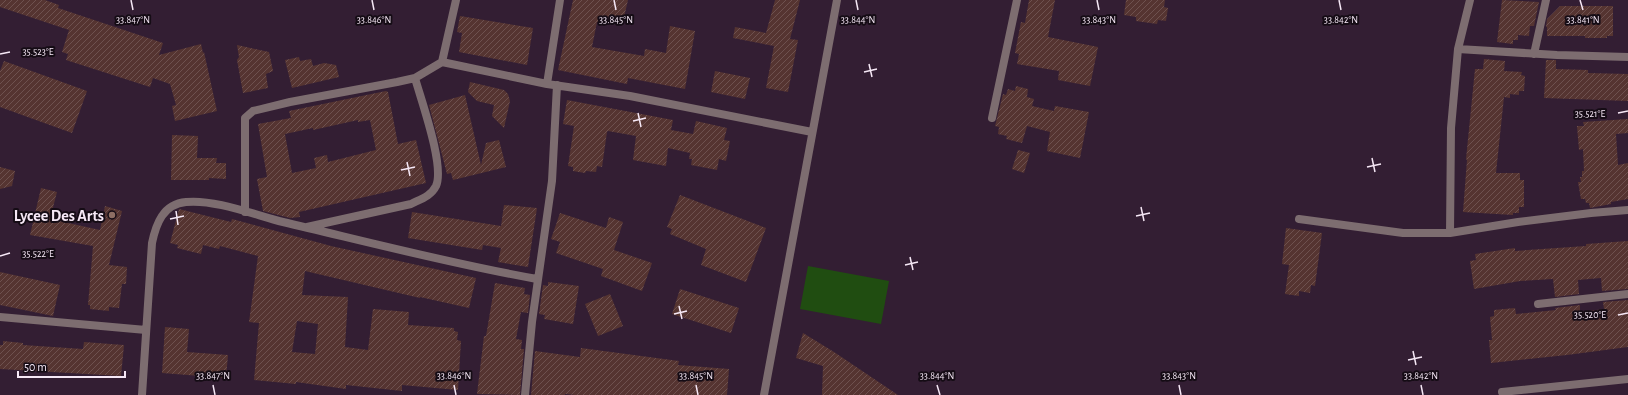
<svg xmlns="http://www.w3.org/2000/svg" width="1628" height="395" font-family="'Alegreya Sans',sans-serif">
<defs>
<pattern id="building-hatch" width="6" height="6" patternUnits="userSpaceOnUse"><rect width="6" height="6" fill="#553431"/><path d="M-1 1l2-2M0 6l6-6M5 7l2-2" fill="none" stroke="#6e514f"/></pattern>
</defs>
<rect width="100%" height="100%" fill="#331e33"/>
<!-- park -->
<path fill="#204d11" d="M808,266L889,281L881,324L800,309Z"/>
<!-- building -->
<path fill="url(#building-hatch)" fill-rule="evenodd" d="M0,0H45L59,5L58,8L163,43L159,55L201,44L203,53L204,52L217,111L175,121L172,106L176,105L170,84L153,78L150,87L66,60L68,54L62,52L69,30L0,7Z
M573,0H628L623,22L600,16L599,22H597L592,47L644,56L645,49L666,53L670,26L695,31L685,89L628,78L627,84L558,70Z
M775,0H800L790,39L798,40L788,92L766,88L774,46L733,38L735,27L766,33Z
M1029,0H1055L1048,37L1098,47L1090,86L1058,80L1059,71L1017,64L1019,54L1015,53L1021,22L1025,23Z
M1126,0H1165L1164,7L1168,8L1166,21L1158,20L1157,24L1136,21V17L1124,15Z
M1502,0L1539,2L1534,26H1530L1529,36L1518,35V40H1513V44L1497,42Z
M1560,6H1613V36H1607V38H1585V36H1547V27H1546L1547,19Z
M460,16L533,28L527,65L459,52L462,33L457,32Z
M237,45L269,52L273,71L266,74L268,88L243,93L237,60L239,57Z
M299,57L300,61L311,59L313,66L324,63L336,65L339,77L292,88L285,60Z
M1484,59L1505,61L1504,71L1522,72L1521,75L1525,76L1524,91H1519V95L1510,94V98L1504,97L1496,173H1520V180H1524V207H1519V213H1513V215L1463,212L1467,160L1466,159L1475,69H1483Z
M1546,60H1556V69L1588,70V73L1628,74V101L1544,98Z
M4,61L87,91L72,133L0,107V71Z
M715,71L750,78L745,99L711,92Z
M470,82L504,90L508,94L510,101L504,128L492,116L494,105L477,101L468,92Z
M1016,86L1028,89L1027,97L1034,99L1032,106L1054,111L1055,106L1089,112L1080,158L1047,151L1050,132L1027,126L1022,143L1006,139L1007,136L998,134L999,127L995,126L1003,94L1006,95L1008,89L1015,91Z
M386,91L388,92L398,144L416,140L426,183L299,212L300,217L290,218L263,211L257,179L267,177L258,124L291,118L289,111ZM358,120V122L370,120L376,150L328,162L327,155L314,158L316,168L292,173L285,134L313,128V130Z
M465,95L481,165L486,143L499,140L506,167L453,180L451,173L447,174L429,105Z
M567,100L673,120L671,130L693,134L696,121L727,128L724,140L730,141L726,161L719,159L717,170L691,165L692,159H689L690,153L668,148L666,166L633,160L636,136L608,131L607,132L602,167L597,166L596,172L586,171L585,173L573,171V167L568,166L574,126L563,124Z
M1628,119V133L1616,134L1618,165L1628,163V199L1611,202V204L1590,208L1589,203H1586L1585,199H1581L1578,182H1581L1580,177H1582V171H1584L1583,149L1579,150L1577,126H1584L1583,122Z
M172,135L198,136L197,158H217L216,163H226V179L209,178V180H171Z
M1018,150L1030,153L1024,173L1012,169Z
M0,167L15,171L12,186L0,189Z
M41,188L57,192L50,219L100,230L105,206L122,211L109,265L127,267L126,284H122L119,308L109,307V311L90,309V305H88L93,246L30,235Z
M680,195L766,228L746,282L701,265L706,249L670,234L672,229L667,227Z
M504,205L537,208L528,267L498,262L501,248L483,245L482,250L408,238L412,212L501,226Z
M179,209L231,222L232,219L331,246L476,278L469,308L420,297V298L305,271L302,295L348,297L345,347L368,350L373,309L409,312L408,325L454,328V331L458,332L457,340L461,341L458,390L402,385V391L346,385V389L296,382V384L254,380L259,323L249,322L258,256L220,246L219,249L203,245L201,254L177,248L178,245L170,243ZM297,321L318,324L315,354L292,352Z
M560,213L606,228L609,217L623,222L614,250L652,263L642,291L601,276L603,269L556,253L560,242L551,239Z
M1286,228L1322,233L1315,286L1311,285L1310,293L1299,291V296L1285,294L1289,265L1282,264Z
M1628,241V289L1602,291L1601,278L1578,280L1579,294L1555,297L1553,279L1520,281L1474,289L1470,261L1476,260L1475,254L1515,248V251L1586,246V244Z
M0,272L60,285L53,316L0,305Z
M548,282L579,286L573,324L544,319L545,315L539,314L543,285L548,286Z
M495,283L525,288L524,294L530,295L528,313L521,312L516,339L522,340L521,349H524L520,395L477,394L484,336H486Z
M680,289L739,308L731,333L672,314Z
M610,294L623,326L598,336L585,304Z
M1628,300V347L1567,355L1491,363L1489,340H1492L1490,317L1494,316V310L1515,308L1516,314L1556,310L1555,308L1580,305V312L1604,309L1603,302Z
M165,327L189,329L187,352L228,355L226,378L162,373Z
M803,333L834,352L898,395H822L823,366L796,358Z
M3,341L23,343V345L83,349L84,342L124,345L121,376L0,369V345H3Z
M581,348L679,361L678,365L729,369L727,395H575L565,394V395H531L535,351L580,357Z"/>
<g fill="none" stroke-linecap="round" stroke-linejoin="round">
<!-- minor -->
<path stroke="#7d6d70" stroke-width="8" d="M1458,49L1557,55L1628,57
M1534,54L1546,0
M442,62L456,0
M547,84L560,0
M992,118L1017,0
M245,212V118L253,111L290,102L397,82L415,78L442,62L547,84L630,96L812,132
M1299,219L1403,233H1450L1518,222L1591,213L1628,210
M307,227L411,204C421,199 431,196 436,186C445,166 421,100 415,78
M1450,233L1451,128L1458,49L1470,0
M1538,304L1628,294
M0,317L146,330
M1502,392L1628,379
M142,395L152,243C156,224 163,204 186,202C215,199 255,215 283,222C368,242 452,264 537,279
M525,395L532,322L552,181L557,85
M764,395L837,0"/>
</g>
<!-- ticks -->
<path fill="none" stroke="#f6e8f6" stroke-width="1.5" d="M131,0L133,10M372,0L374,10M614,0L616,10M856,0L858,10M1097,0L1099,10M1339,0L1341,10M1580,0L1583,10M0,54L10,52M869,64L872,77M864,72L877,69M638,113L641,127M1618,113L1628,111M633,121L646,118M1372,158L1375,172M407,162L410,176M1367,167L1381,164M401,170L415,167M1141,207L1144,221M176,211L178,225M1136,216L1150,213M170,219L184,216M0,256L10,253M910,257L913,270M905,265L918,262M679,306L682,319M674,314L687,311M1618,315L1628,313M1413,351L1416,365M1408,360L1422,357M213,385L215,395M454,385L456,395M696,385L698,395M937,385L940,395M1179,385L1181,395M1421,385L1423,395"/>
<!-- markers -->
<circle fill="#8d6e63" stroke="#150c15" stroke-width="1.5" cx="112" cy="215" r="4"/>
<g text-anchor="middle" stroke-width="4" stroke-linejoin="round" paint-order="stroke">
<!-- poi labels -->
<g font-size="16" font-weight="bold" fill="#f6e8f6" stroke="#150c15" text-anchor="end">
<text x="104" y="221">Lycee Des Arts</text>
</g>
</g>
<g font-size="10" text-anchor="middle" fill="#f6e8f6" stroke="#150c15" stroke-width="4" stroke-linejoin="round" paint-order="stroke">
<text x="133" y="23">33.847°N</text>
<text x="374" y="23">33.846°N</text>
<text x="616" y="23">33.845°N</text>
<text x="858" y="23">33.844°N</text>
<text x="1099" y="23">33.843°N</text>
<text x="1341" y="23">33.842°N</text>
<text x="1583" y="23">33.841°N</text>
<text x="38" y="55">35.523°E</text>
<text x="1590" y="117">35.521°E</text>
<text x="38" y="257">35.522°E</text>
<text x="1590" y="318">35.520°E</text>
<text x="213" y="379">33.847°N</text>
<text x="454" y="379">33.846°N</text>
<text x="696" y="379">33.845°N</text>
<text x="937" y="379">33.844°N</text>
<text x="1179" y="379">33.843°N</text>
<text x="1421" y="379">33.842°N</text>
</g>
<!-- scale -->
<path d="M18 371v6h107v-6" fill="none" stroke="#f6e8f6" stroke-width="2"/>
<text x="24" y="371" font-size="12" fill="#f6e8f6" stroke="#150c15" stroke-width="3" paint-order="stroke">50 m</text>
</svg>
